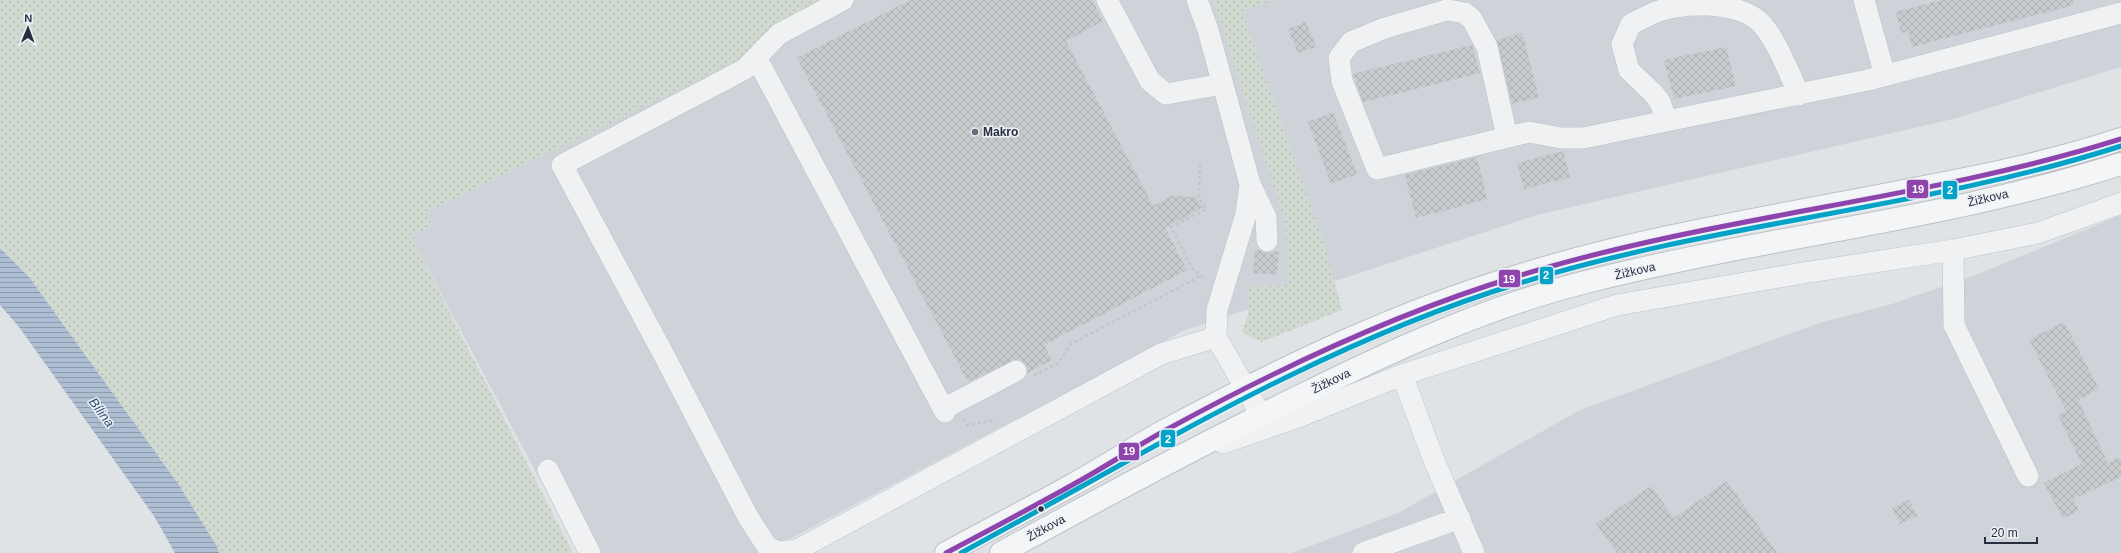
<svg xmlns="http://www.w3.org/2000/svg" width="2121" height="553" font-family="Arial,sans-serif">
<defs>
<pattern id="grass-dots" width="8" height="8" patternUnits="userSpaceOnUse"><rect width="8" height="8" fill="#d0dad1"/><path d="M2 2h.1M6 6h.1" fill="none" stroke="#b3bbb4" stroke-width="1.8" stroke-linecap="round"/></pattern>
<pattern id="water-rules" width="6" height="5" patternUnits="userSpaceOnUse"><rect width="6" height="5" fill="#aebed2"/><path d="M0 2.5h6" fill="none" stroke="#8e9bac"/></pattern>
<pattern id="building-cross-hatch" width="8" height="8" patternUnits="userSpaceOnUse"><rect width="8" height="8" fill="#c8cbce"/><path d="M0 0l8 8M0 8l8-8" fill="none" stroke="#acafb2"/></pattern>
</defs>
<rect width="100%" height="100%" fill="#e0e3e6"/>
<!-- built -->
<path fill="#ced2d9" d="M805,0H1213L1219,19L1270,0H2121V67L1953,119L1537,215L1185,330L763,553H579L411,237L431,224L425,213Z
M2121,215V553H1292L1398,513L1580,410L1819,323L1892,304L1976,275Z"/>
<!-- grass -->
<path fill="url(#grass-dots)" d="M0,0H841L747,56L426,213L432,226L411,237L573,553H219L216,545L179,485L29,277L0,247Z
M1213,0H1273L1242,12L1324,243L1342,310L1261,342L1242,332L1248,314V287L1288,285L1285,221Z"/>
<!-- water -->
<path fill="url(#water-rules)" d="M0,248L29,277L179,485L216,545L219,553H175L154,516L19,327L0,305Z"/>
<!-- building -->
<path fill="url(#building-cross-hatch)" d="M910,0H1092L1103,21L1066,41L1153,206L1172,196L1196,197L1203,207L1165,228L1187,270L1044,345L1052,360L1028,373L1026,365L1022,361L1016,359L968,382L797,58Z
M1941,0H2073L2074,5L1912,47L1908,32L1901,33L1896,12Z
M1306,22L1316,47L1298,53L1288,29Z
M1522,33L1539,97L1512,104L1497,40Z
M1472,45L1480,73L1363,102L1353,74Z
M1726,47L1736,86L1674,99L1664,60Z
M1333,112L1357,174L1331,184L1308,122Z
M1563,151L1570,177L1524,189L1517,163Z
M1477,157L1487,199L1416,218L1405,175Z
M1255,249L1267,253L1279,251L1277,275L1253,273Z
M2064,322L2099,389L2078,400L2108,463L2121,457V477L2073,499L2079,510L2063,519L2044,483L2082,464L2058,415L2066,411L2029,340Z
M1727,481L1777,553H1617L1596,524L1651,486L1674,518Z
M1909,500L1917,516L1900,524L1892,508Z"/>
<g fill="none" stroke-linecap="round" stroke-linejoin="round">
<!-- minor casing -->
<g stroke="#bec1c4" stroke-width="22">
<path id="minor" d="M843,0L779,34L745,69L562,165L666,359L748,517L768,548L780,552L797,550L1161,354L1216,337L1261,415
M1107,0L1150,81L1166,94L1223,84
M1197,0L1208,30L1250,184L1246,214L1217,310L1216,337
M1864,0L1885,76
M756,57L945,412
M1667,121L1660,102L1653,93L1629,70L1622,44L1631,24C1640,20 1650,14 1659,11C1686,2 1731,2 1755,18C1773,30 1790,75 1799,95
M1507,137L1487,47L1472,19L1465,13L1447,10L1385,28L1351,42L1339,58L1342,81L1377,169L1529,132L1561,138H1583L1868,80L2121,13
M1250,184L1266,217L1267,241
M1953,250L1954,325L2028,476
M1402,375L1433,458L1474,553
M943,409L1016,371
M1223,443L1298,417L1402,375L1617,305L1803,273L1953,250L2038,233L2121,203
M548,470L590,553
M1363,553L1460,518"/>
</g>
<!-- major casing -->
<g stroke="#bcc0c4" stroke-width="24">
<path id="major" d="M946,553C988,530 1031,508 1074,484C1105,467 1135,447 1166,430C1279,369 1395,313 1518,276C1649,235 1785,215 1919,188C1987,175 2055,161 2121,139
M1001,553C1101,498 1201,444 1304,394C1393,350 1485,308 1582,283C1760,237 1946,220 2121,164"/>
</g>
<!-- path -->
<path stroke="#c2c4c9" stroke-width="2.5" stroke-dasharray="3 3" stroke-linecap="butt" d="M1200,164L1199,197L1206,209L1171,227L1192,268L1206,280
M1034,375L1058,363L1071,344L1202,275
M963,419L967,425L996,420"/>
<!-- minor -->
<use href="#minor" stroke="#f0f1f2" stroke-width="21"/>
<!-- major -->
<use href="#major" stroke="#f4f5f6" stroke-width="22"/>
<!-- bus-1 casing -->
<g stroke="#eef1f6" stroke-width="8">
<path id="bus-1" d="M946,553C989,530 1031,508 1074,484C1105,467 1135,447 1166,430C1279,368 1396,313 1518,276C1716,215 1924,201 2121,139"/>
</g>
<!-- bus-2 casing -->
<g stroke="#eef1f6" stroke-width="8">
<path id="bus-2" d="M961,553C1144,454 1319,344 1520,283C1717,222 1925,209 2121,146"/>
</g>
<!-- bus-1 -->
<use href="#bus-1" stroke="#8e44ad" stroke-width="5"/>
<!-- bus-2 -->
<use href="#bus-2" stroke="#02a3c7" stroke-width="5"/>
</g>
<!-- markers -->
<circle fill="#686e79" stroke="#eef1f6" stroke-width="1.5" cx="975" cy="132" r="4"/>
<circle fill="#272f3f" stroke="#eef1f6" stroke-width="1.5" cx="1041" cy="509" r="3.5"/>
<g text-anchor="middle" stroke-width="3" stroke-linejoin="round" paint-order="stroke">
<!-- poi labels -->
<g font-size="12" font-weight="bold" fill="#272f3f" stroke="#eef1f6" text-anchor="start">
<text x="983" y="136">Makro</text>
</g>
<!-- street labels -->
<g font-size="12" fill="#272f3f" stroke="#eef1f6">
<text transform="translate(1988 198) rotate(-13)" y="4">Žižkova</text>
<text transform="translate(1635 271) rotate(-13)" y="4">Žižkova</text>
<text transform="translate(1331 381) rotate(-26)" y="4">Žižkova</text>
<text transform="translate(1046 528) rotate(-29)" y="4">Žižkova</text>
</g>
<!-- water labels -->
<g font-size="13" font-style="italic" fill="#304c74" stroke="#eef1f6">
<text transform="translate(102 412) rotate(53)" y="5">Bílina</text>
</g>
</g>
<g stroke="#eef1f6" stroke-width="1.5">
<rect x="1906" y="179" width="23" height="20" rx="4" fill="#8e44ad"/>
<rect x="1942" y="180" width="16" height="20" rx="4" fill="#02a3c7"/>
<rect x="1539" y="266" width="15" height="19" rx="4" fill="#02a3c7"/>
<rect x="1498" y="269" width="23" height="19" rx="4" fill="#8e44ad"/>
<rect x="1160" y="429" width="16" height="19" rx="4" fill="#02a3c7"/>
<rect x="1118" y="442" width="22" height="19" rx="4" fill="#8e44ad"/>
</g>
<g font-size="11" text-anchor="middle" font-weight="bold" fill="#fff">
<text x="1918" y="193">19</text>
<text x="1950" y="194">2</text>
<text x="1546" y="279">2</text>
<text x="1509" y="283">19</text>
<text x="1168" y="443">2</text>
<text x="1129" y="455">19</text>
</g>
<!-- north arrow -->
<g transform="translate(28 28) rotate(1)" stroke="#eef1f6" stroke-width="3" paint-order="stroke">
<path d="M0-3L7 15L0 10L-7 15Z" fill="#272f3f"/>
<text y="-6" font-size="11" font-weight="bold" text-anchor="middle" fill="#272f3f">N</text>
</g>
<!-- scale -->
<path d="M1985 537v6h52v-6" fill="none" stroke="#272f3f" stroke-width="2"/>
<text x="1991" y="537" font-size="12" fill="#272f3f" stroke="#eef1f6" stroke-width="3" paint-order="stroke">20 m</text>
</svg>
